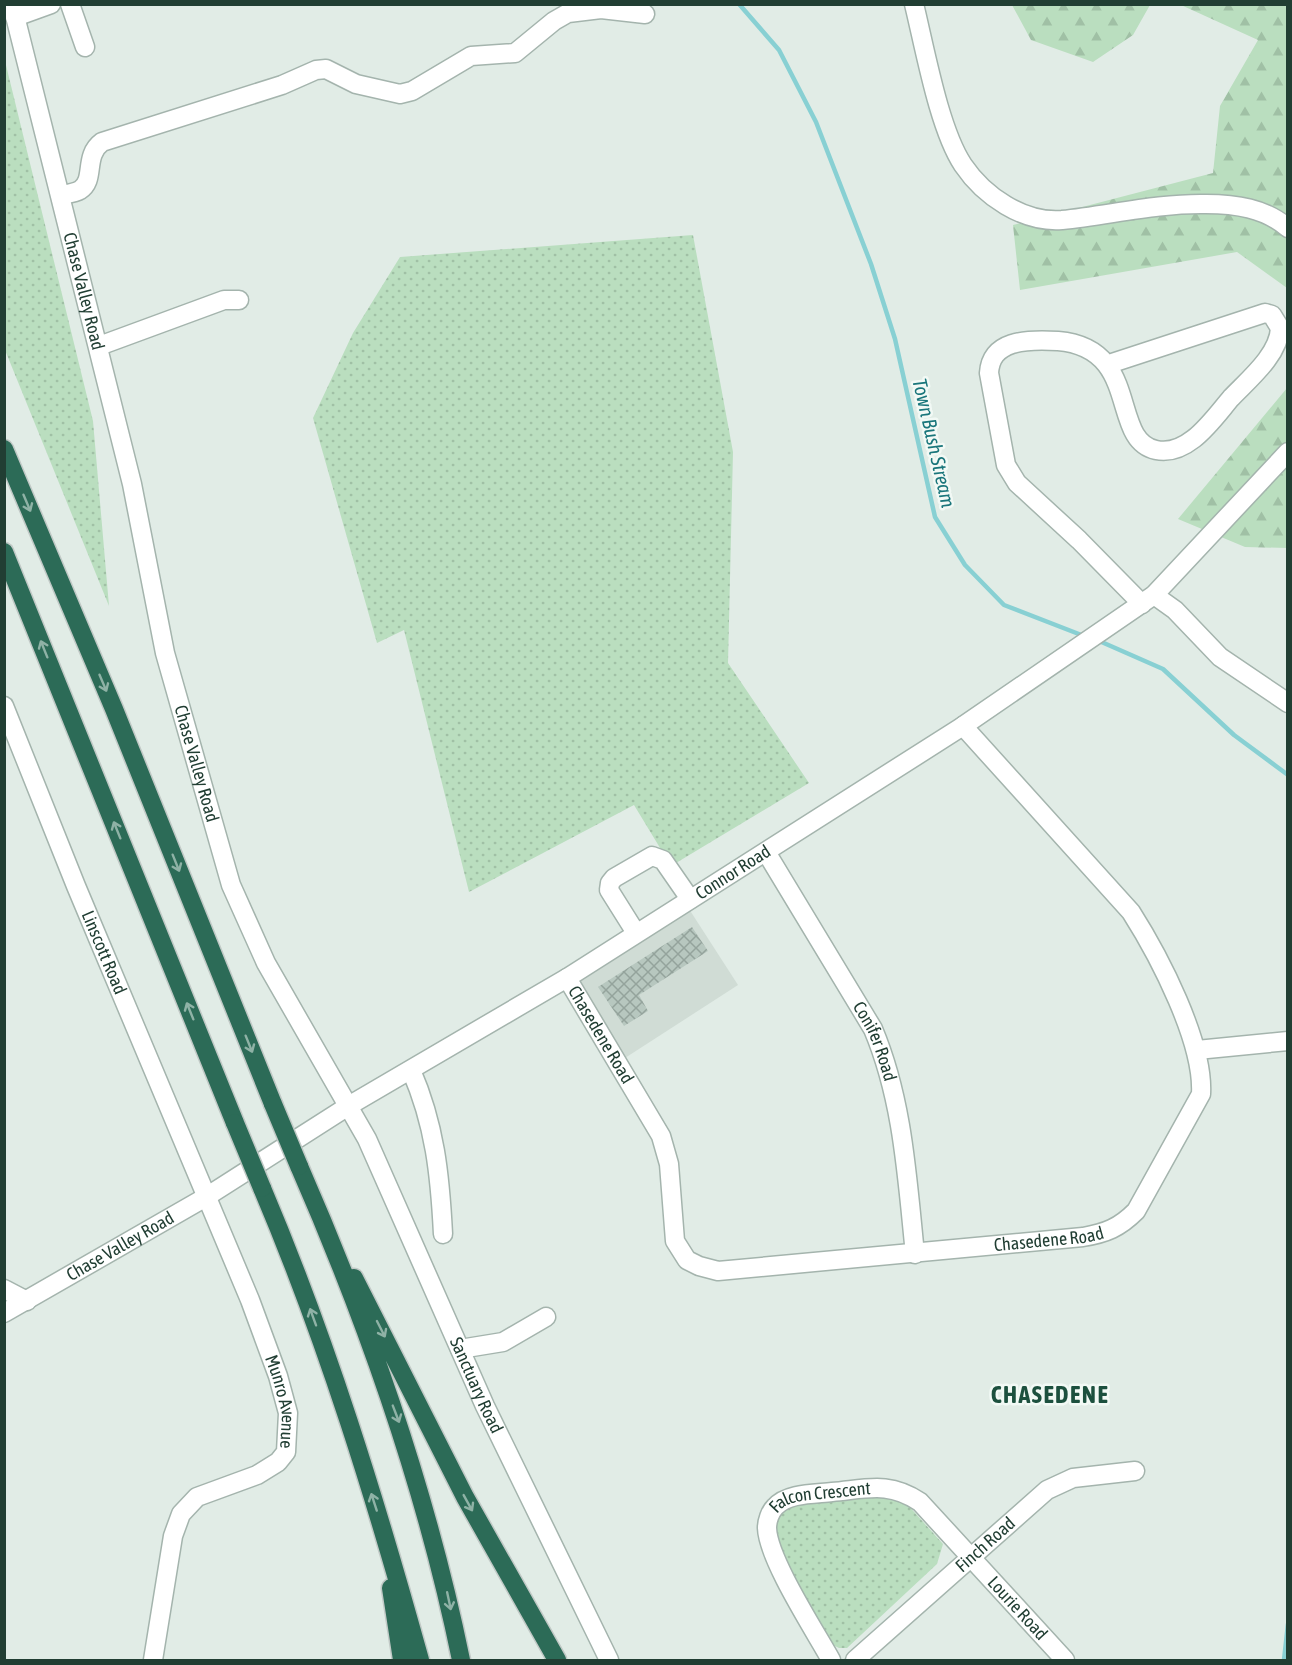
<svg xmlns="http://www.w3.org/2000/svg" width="1292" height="1665" font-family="'Asap Condensed',sans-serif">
<defs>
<pattern id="green-dots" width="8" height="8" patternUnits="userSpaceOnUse" patternTransform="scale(1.5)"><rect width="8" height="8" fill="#badebf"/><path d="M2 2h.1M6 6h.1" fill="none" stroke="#a0c0a5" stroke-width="1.8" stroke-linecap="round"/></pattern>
<pattern id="forest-firs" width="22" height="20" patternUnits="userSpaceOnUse" patternTransform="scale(1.5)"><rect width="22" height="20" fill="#badebf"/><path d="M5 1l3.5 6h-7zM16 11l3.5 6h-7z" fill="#a0c0a5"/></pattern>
<pattern id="building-cross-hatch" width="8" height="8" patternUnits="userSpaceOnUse" patternTransform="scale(1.5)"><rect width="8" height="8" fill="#b7c7bf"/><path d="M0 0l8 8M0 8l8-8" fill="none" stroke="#94a39c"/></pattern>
</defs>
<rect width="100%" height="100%" fill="#e1ece6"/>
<!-- built -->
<path fill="#d0dcd5" d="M689,909L738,985L625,1058L575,981Z"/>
<!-- green -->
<path fill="url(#green-dots)" d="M5,61L93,421L109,606L5,350Z
M693,235L733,452L728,663L809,783L671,866L634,805L469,892L404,630L377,643L313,418L353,333L400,257Z
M898,1494L943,1544L937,1564L847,1648H839L827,1642L780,1551L771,1514L790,1501Z"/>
<!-- forest -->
<path fill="url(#forest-firs)" d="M1012,5H1150L1133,35L1093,62L1031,40Z
M1181,5H1287V288L1237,252L1020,290L1013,225L1213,173L1220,106L1258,40Z
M1287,388V548L1245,547L1178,519Z"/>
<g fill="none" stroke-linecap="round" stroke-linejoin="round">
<!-- stream -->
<path stroke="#88d0d3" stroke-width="4.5" d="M739,4L779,50L816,122L871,264L895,339L935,517L965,565L1004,605L1084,636
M1097,640L1163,669L1234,735L1288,775
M1284,1660L1288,1624"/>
</g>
<!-- building -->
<path fill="url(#building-cross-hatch)" d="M692,927L708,951L639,995L648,1011L624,1026L598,987Z"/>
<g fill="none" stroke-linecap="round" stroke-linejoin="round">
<!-- minor casing -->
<g stroke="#a4b4ad" stroke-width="21">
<g id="minor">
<path id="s1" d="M12,4L132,484L165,653L231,885L266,963L367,1139L485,1406L609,1660"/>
<path d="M70,4L85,47"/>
<path d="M914,4C925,49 939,129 963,165C984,196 1023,223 1062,220C1110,215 1158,203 1206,204C1235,204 1265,208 1288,228"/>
<path d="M15,17L51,4"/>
<path d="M61,195C66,194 75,193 80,190C96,180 83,156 102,142L282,85L316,70L326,69L356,84L400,94L412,91L471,56L515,53L554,21L568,13L601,9L645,14"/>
<path d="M99,346L224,300H239"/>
<path d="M1109,364L1265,313L1272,315L1280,328C1279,355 1248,380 1231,398C1213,419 1188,457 1156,450C1109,440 1142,348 1058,341C1044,340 1025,340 1012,344C997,349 990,358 989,373L1006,465L1017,483L1079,540L1142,604"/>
<path d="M1154,595L1175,610L1220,657L1288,703"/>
<path id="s2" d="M4,706L76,886L250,1300L278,1376L288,1413L286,1452L278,1462L257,1475L197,1497L181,1514L173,1536L153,1660"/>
<path id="s3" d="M766,852L873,1029C903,1100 907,1177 915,1254"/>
<path d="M636,933L609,890L610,883L614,878L652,856L663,860L690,899"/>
<path id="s4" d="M567,978L661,1136L669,1164L675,1241L687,1260L699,1266L718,1271L1083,1237C1106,1233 1119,1228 1136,1211L1201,1094C1204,1042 1159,956 1131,912L963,726"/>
<path d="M1197,1050L1288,1041"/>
<path d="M411,1070C435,1125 440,1175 443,1234"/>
<path d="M4,1289L27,1301"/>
<path id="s5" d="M4,1313L206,1197L350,1105L567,978L963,726L1154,595L1288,452"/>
<path d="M460,1349L503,1342L546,1317"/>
<path id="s6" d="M831,1660C815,1631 768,1559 767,1528C767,1521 770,1512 775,1507C787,1493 814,1494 832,1492C867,1489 889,1481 920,1502L1065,1660"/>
<path id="s7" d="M855,1660L1047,1490L1073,1478L1135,1471"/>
</g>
</g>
<!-- highway casing -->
<g stroke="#c1c9c6" stroke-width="21">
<path id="highway" d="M4,449L114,709L273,1104
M4,552L235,1123
M299,1166C369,1326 426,1489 461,1660
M262,1188C327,1341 376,1501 420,1660
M354,1278L465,1497L557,1660
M391,1588L402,1660"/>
</g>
<!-- minor -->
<use href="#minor" stroke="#fff" stroke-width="18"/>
<!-- highway -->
<use href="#highway" stroke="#2c6b57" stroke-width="18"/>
<!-- highway-bridge casing -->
<g stroke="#c1c9c6" stroke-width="21" stroke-linecap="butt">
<path id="highway-bridge" d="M273,1104L299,1166
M235,1123L262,1188"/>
</g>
<!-- highway-bridge -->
<use href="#highway-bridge" stroke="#2c6b57" stroke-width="18"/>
</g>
<!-- one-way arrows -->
<defs><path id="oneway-shaft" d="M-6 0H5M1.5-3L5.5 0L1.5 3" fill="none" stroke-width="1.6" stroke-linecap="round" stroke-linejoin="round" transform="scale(1.5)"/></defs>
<g stroke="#8fb2a6">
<use href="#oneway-shaft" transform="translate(27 503) rotate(67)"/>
<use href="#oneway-shaft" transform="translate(44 649) rotate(-112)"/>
<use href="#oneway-shaft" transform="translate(103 683) rotate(67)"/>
<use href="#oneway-shaft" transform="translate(117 830) rotate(-112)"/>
<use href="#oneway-shaft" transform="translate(176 863) rotate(68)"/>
<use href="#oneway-shaft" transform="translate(190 1011) rotate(-112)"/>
<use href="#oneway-shaft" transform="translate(249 1044) rotate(68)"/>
<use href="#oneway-shaft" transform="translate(313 1317) rotate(-110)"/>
<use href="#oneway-shaft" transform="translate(381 1329) rotate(63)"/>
<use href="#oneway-shaft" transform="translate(396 1414) rotate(69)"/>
<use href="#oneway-shaft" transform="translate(374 1502) rotate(-108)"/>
<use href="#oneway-shaft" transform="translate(468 1503) rotate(61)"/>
<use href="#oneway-shaft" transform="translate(449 1601) rotate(78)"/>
</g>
<g text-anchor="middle" stroke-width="5" stroke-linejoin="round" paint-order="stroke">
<!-- street labels -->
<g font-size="18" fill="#213e33" stroke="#f2f9f5">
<text dy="6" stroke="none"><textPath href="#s1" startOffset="296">Chase Valley Road</textPath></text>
<text dy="6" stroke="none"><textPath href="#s1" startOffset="782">Chase Valley Road</textPath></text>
<text dy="6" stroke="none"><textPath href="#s5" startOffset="852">Connor Road</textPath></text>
<text dy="6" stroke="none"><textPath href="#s2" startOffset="266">Linscott Road</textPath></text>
<text dy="6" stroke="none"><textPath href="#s4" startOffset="66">Chasedene Road</textPath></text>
<text dy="6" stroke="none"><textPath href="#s3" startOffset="219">Conifer Road</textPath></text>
<text dy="6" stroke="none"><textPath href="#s4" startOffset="678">Chasedene Road</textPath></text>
<text dy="6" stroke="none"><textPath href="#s5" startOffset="134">Chase Valley Road</textPath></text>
<text dy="6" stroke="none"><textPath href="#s1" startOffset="1466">Sanctuary Road</textPath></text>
<text dy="6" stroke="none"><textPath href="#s2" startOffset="750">Munro Avenue</textPath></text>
<text dy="6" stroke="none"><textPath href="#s6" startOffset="218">Falcon Crescent</textPath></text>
<text dy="6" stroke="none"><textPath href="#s7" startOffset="174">Finch Road</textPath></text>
<text dy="6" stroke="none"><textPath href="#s6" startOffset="466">Lourie Road</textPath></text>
</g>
<!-- water labels -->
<g font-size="20" font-style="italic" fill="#1a767b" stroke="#f2f9f5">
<text transform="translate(934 443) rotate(77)" y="7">Town Bush Stream</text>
</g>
<!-- district labels -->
<g font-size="24" font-weight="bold" letter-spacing="1.5" fill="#1c503e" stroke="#f2f9f5">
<text x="1050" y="1403">CHASEDENE</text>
</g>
</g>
<!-- border -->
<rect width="1292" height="1665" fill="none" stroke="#213e33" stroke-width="12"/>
</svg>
